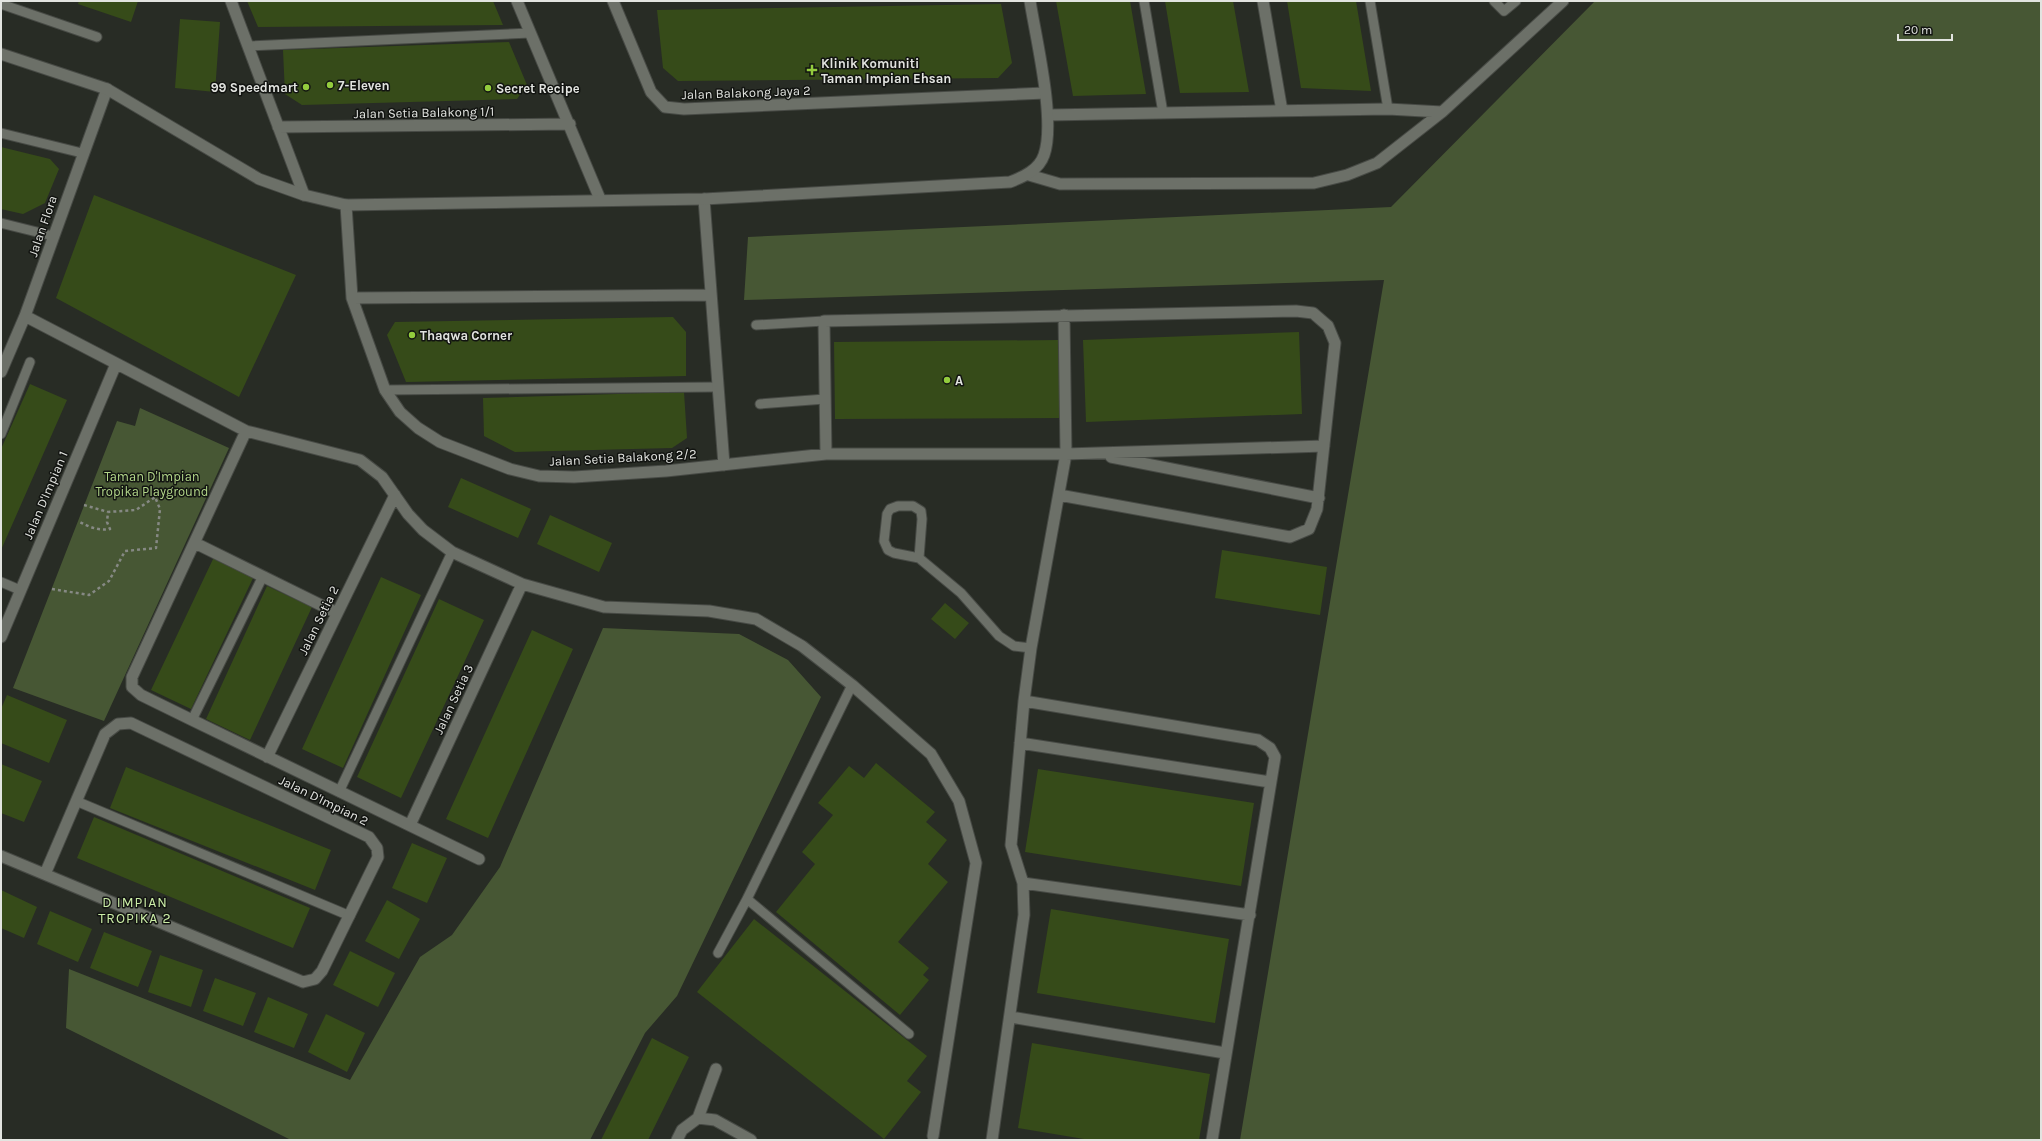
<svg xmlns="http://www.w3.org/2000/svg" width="2042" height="1141" font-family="Karla,sans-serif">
<rect width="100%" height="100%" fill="#282c25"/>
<!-- green -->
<path fill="#475734" d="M1595,1H2041V1140H1240L1384,280L744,300L748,237L1391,207Z
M140,408L229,448L104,721L13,688L117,421L135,426Z
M603,628L739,634L788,660L821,697L677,996L645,1033L590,1140H291L66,1028L69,969L350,1080L420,957L452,935L500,867Z"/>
<!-- building -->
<path fill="#364b19" d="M79,1H138L131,22L78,4Z
M247,1H493L503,25L258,27Z
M1056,1H1130L1146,94L1073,96Z
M1165,1H1233L1249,92L1180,93Z
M1287,1H1356L1371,91L1301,88Z
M1001,4L1012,63L998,78L678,81L663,68L657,10Z
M180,19L220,22L215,92L175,88Z
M509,42L527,85L517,99L302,105L285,94L283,50Z
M1,147L50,159L59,169L45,203L23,214L1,209Z
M94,195L296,275L239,397L56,298Z
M673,317L686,332V376L406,382L387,335L395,322Z
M1299,332L1302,414L1086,422L1083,340Z
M1059,340L1060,418L835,419L834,342Z
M30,384L67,400L1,550V449Z
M684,392L687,438L672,448L515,452L484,436L483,398Z
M461,478L531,509L518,538L448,507Z
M550,515L612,543L599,572L537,544Z
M1222,550L1327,567L1320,615L1215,598Z
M214,557L254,576L191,709L151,690Z
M381,577L421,595L343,768L302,749Z
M267,586L312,607L250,740L206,719Z
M439,599L484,620L401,798L357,777Z
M945,603L969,623L955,639L931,619Z
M532,630L573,649L488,838L446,819Z
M7,695L67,720L49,763L1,743V709Z
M876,763L935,812L926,822L947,840L928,864L948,882L898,942L929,968L923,975L929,980L900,1015L776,912L815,864L802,852L833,815L818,803L849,766L864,778Z
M1,764L42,781L24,822L1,813Z
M126,767L331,850L315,890L110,808Z
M1038,769L1254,803L1241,886L1025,852Z
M94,817L310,908L293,948L77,858Z
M412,843L447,858L427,903L392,888Z
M1,890L37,907L24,938L1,928Z
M387,900L420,919L399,959L365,941Z
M1051,909L1229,939L1215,1023L1037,993Z
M50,911L92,929L78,962L37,944Z
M754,919L927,1056L907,1081L921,1092L884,1139L697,992Z
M104,932L152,951L138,987L90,968Z
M350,951L395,973L378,1007L333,985Z
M160,955L203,970L191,1007L148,992Z
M215,978L256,993L243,1026L203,1011Z
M268,997L308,1014L294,1048L254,1032Z
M326,1014L365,1033L347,1072L308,1052Z
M652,1038L689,1057L648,1140H601Z
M1032,1043L1210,1074L1199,1140H1090L1018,1128Z"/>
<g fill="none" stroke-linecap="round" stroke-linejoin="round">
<!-- service casing -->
<g stroke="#474a45" stroke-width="11">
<path id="service" d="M1144,1L1163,113
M1370,1L1388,109
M1494,1L1504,11L1516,1
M1,4L97,37
M248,46L530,33
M1,133L82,153
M1,223L53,236
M756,325L824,321
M385,390L718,387
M760,404L825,399
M1,434L30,362
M919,558L922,519L921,511L913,506H898L890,509L887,514L884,541L888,550L894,553L919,558L961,593L999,636L1014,646L1031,648
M1,582L20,590
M192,720L263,576
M339,792L452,552
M76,801L350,916
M747,899L909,1034
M718,953L747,899L852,685"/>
</g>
<!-- minor casing -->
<g stroke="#474a45" stroke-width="13">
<path id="minor" d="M231,1L304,195
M517,1L600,199
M613,1L651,92L665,107L684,109L1045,93
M1263,1L1282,111
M1048,115L1388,109L1442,112
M278,127L570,124
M1029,175L1060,184L1314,183L1347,175L1377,163L1442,112L1563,1
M704,199L724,465
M346,205L352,298L385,390L400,412L418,428L440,442L510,469L539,476L574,477L666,471L826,454H1066L1324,446
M352,298L711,295
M25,316L246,431L360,460L382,477L408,514L423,530L452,552L522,584L604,607L709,611L756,619L802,646L852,685L931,754L959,801L976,863L933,1136
M1,372L25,316L107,89
M246,431L132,677V687L141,695L192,720L479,859
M826,454L824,321L1296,311L1313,313L1328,326L1335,343L1317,509L1309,529L1290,537L1059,495
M1111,457L1319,498
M195,543L337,613
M1,637L116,364
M1024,701L1258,740L1270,748L1275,757L1212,1140
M1020,743L1270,782
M267,757L395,495
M410,825L522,584
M1,856L303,982L315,979L322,971L378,857L377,848L369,837L131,723L118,724L105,734L45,874
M1023,883L1250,915
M1011,1017L1225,1053
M698,1118L715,1120L751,1140
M698,1118L716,1069
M677,1140L682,1130L698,1118
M992,1140L1024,915L1023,883L1011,845L1024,701L1031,648L1066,454L1064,315"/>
</g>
<!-- tertiary casing -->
<g stroke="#474a45" stroke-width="13">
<path id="tertiary" d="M1,54L107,89L259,179L304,195L346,205L704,199L1010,182C1023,177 1039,170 1044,155C1056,121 1036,39 1030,1"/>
</g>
<!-- path -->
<path stroke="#868984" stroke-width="2.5" stroke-dasharray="3 3" stroke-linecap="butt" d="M84,505L108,512
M52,589L89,595L109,581L125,551L156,548L160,509L155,497L136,510L108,512L107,522L110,529C98,531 89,527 78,521"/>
<!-- service -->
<use href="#service" stroke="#6c7068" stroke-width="9"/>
<!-- minor -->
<use href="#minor" stroke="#6c7068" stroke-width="11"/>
<!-- tertiary -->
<use href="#tertiary" stroke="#6c7068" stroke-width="11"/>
</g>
<!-- markers -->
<g fill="#93cc3d" stroke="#121411" stroke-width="1.5">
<path d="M810 64h4v4h4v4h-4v4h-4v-4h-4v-4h4z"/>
<circle cx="330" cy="85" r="4"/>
<circle cx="306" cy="87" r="4"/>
<circle cx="488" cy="88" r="4"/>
<circle cx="412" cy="335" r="4"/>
<circle cx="947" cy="380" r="4"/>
</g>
<g text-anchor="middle" stroke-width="3" stroke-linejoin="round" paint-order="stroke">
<!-- poi labels -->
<g font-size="13" font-weight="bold" fill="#e2e4e0" stroke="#121411" text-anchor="start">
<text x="821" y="68">Klinik Komuniti<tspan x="821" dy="15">Taman Impian Ehsan</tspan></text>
<text x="338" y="90">7-Eleven</text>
<text x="298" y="92" text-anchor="end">99 Speedmart</text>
<text x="496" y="93">Secret Recipe</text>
<text x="420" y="340">Thaqwa Corner</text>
<text x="955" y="385">A</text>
</g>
<!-- street labels -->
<g font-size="13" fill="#e2e4e0" stroke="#121411">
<text transform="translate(746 92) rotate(-2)" y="5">Jalan Balakong Jaya 2</text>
<text transform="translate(424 112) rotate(-1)" y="5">Jalan Setia Balakong 1/1</text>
<text transform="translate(42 226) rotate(-71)" y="5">Jalan Flora</text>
<text transform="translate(623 457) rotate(-3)" y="5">Jalan Setia Balakong 2/2</text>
<text transform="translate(45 495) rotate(-67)" y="5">Jalan D'Impian 1</text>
<text transform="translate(318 620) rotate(-64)" y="5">Jalan Setia 2</text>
<text transform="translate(453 699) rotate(-65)" y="5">Jalan Setia 3</text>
<text transform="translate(324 800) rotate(26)" y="5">Jalan D'Impian 2</text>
</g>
<!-- park labels -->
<g font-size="13" fill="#b3d78a" stroke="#121411">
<text x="152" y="481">Taman D'Impian<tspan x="152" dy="15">Tropika Playground</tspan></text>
</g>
<!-- neighbourhood labels -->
<g font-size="14" letter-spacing="1" fill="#cceea7" stroke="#121411">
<text x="135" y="907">D IMPIAN<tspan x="135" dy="16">TROPIKA 2</tspan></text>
</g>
</g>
<!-- border -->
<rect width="2042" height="1141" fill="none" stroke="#e2e4e0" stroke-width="4"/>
<!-- scale -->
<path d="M1898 34v6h54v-6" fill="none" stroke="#e2e4e0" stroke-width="2"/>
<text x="1904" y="34" font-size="12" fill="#e2e4e0" stroke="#121411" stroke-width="3" paint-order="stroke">20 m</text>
</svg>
